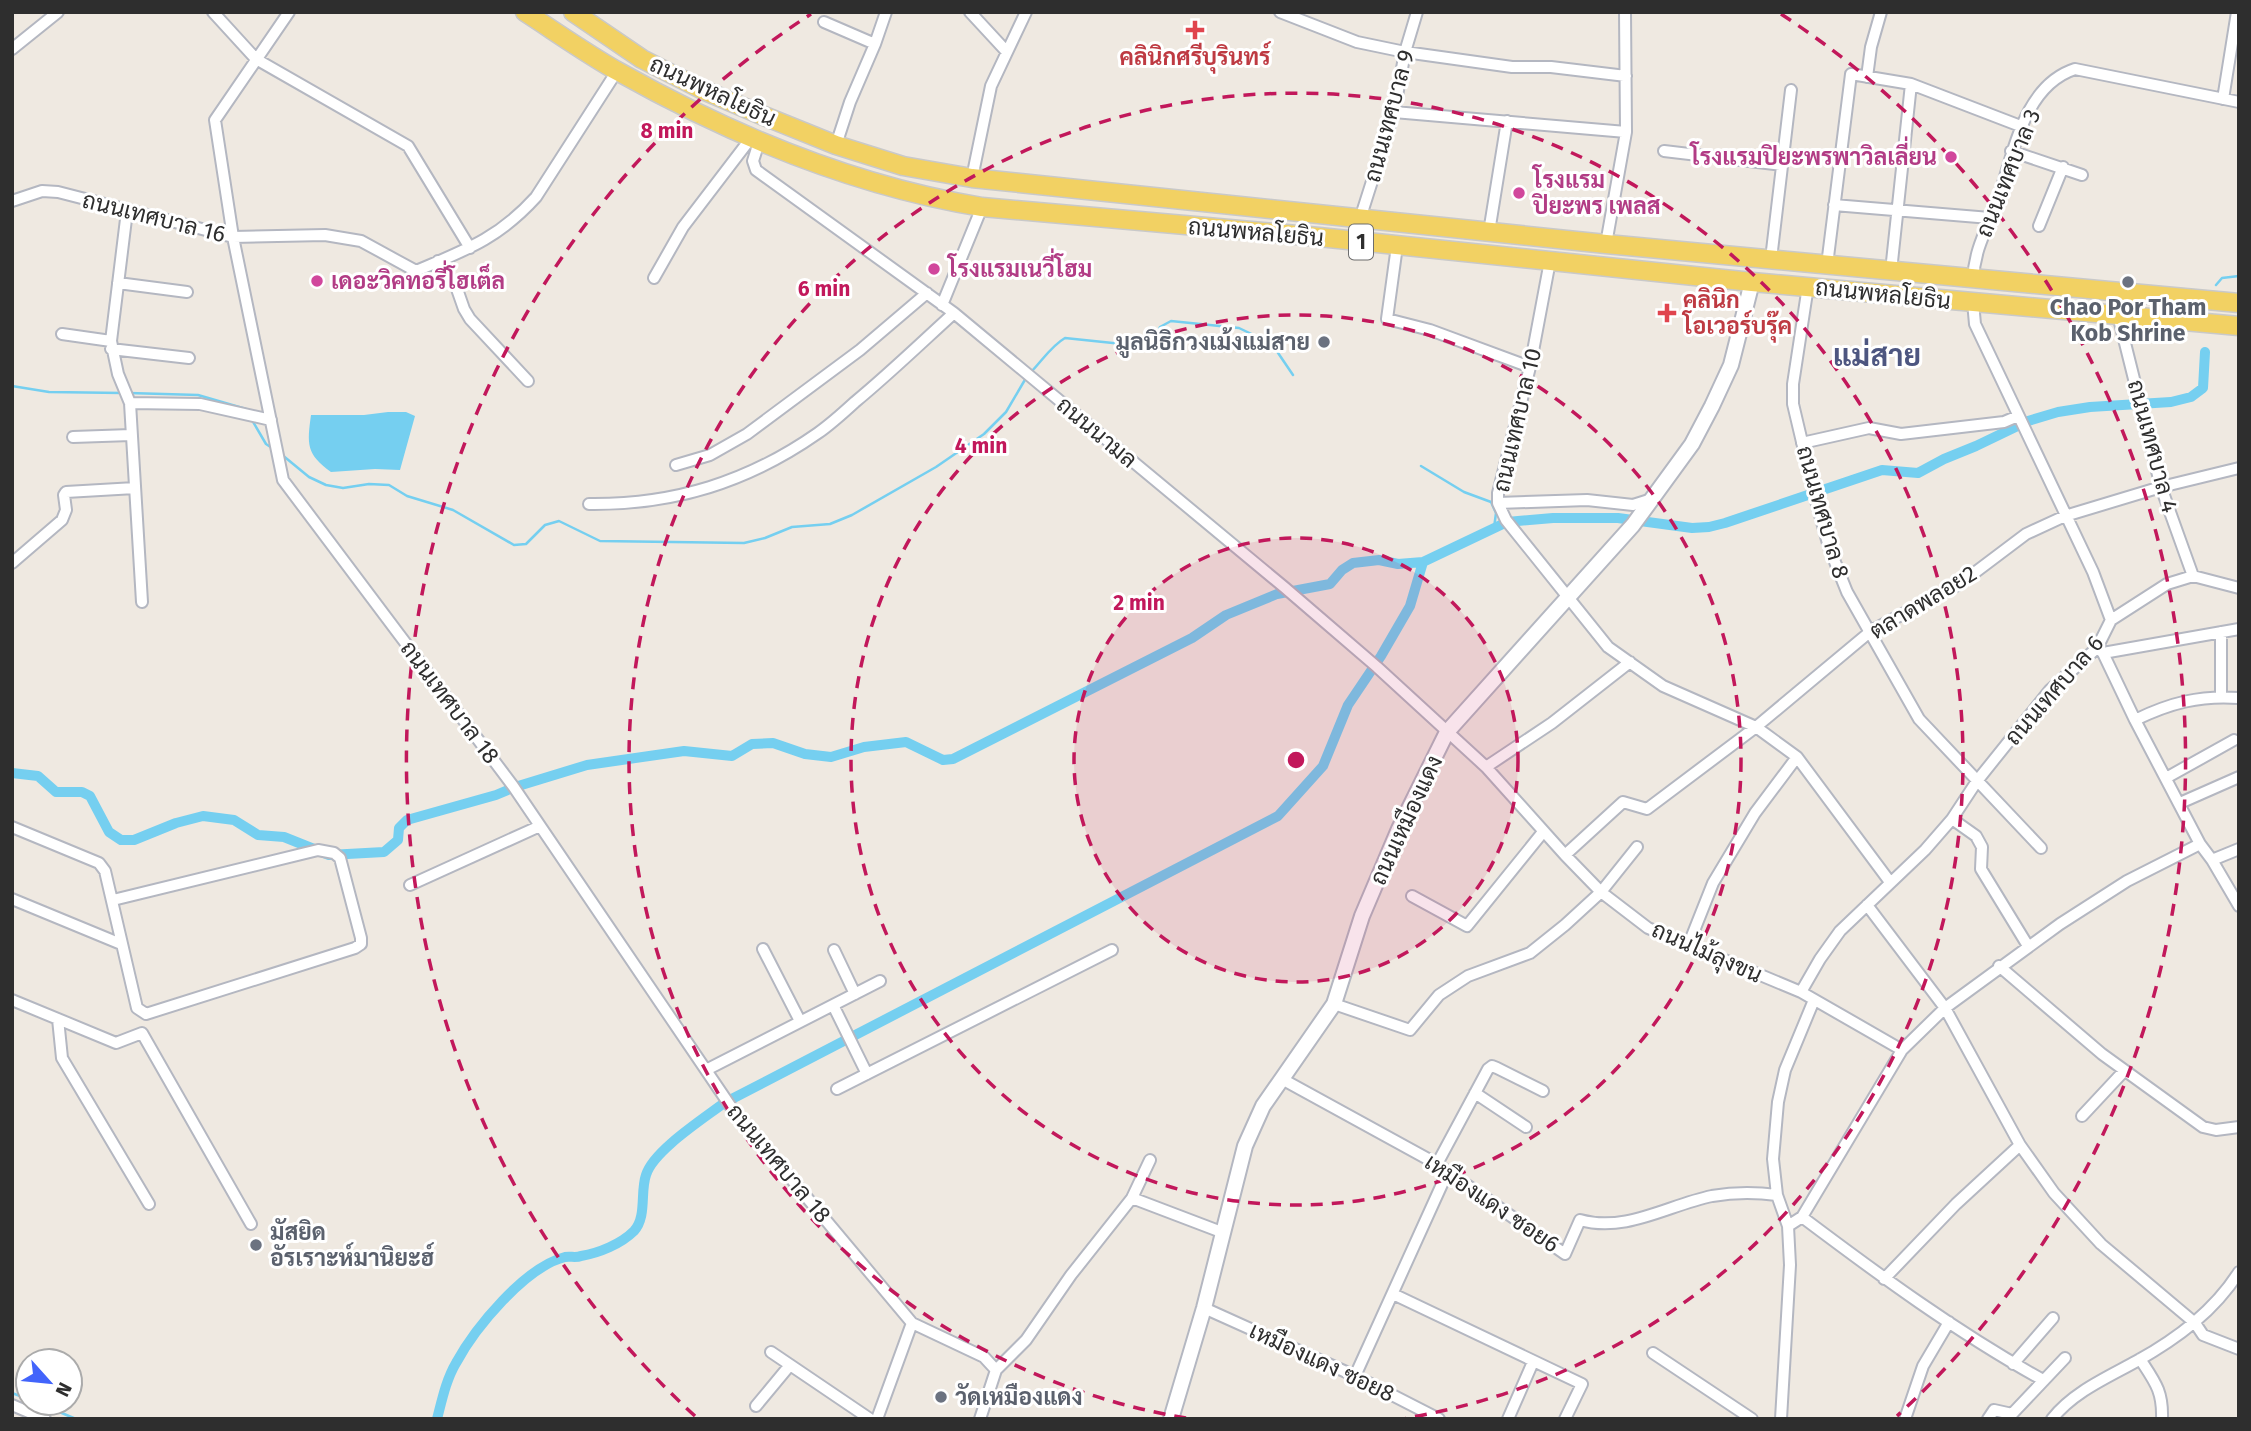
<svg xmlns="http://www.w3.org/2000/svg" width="2251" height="1431" font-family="'Fira Sans',Sarabun,sans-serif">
<rect width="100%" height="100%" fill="#efe9e1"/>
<!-- water -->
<path fill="#75cff0" d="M388,412H406L415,416L400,470L375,469L331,472C306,454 307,444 311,415H364Z"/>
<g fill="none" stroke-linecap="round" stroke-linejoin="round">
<!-- stream -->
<path stroke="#75cff0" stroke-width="2.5" d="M2216,285L2222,278L2239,276
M1030,373C1042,361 1051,346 1065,338L1151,347L1160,327L1171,321L1239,328L1272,344L1293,375
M12,386L49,392L122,393
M129,393L198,395L246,409
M252,420L266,444L272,448
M281,454L309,477L326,485L343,488L369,484L389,485L407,496L453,510L514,545L526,544L545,525L559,521L600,541L744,543L765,538L792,527L830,524L852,515L936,467L984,434L1006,412L1026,378
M1421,466L1464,492L1491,502L1496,513L1494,528
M12,1393L28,1399
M38,1403L76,1419"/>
<!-- canal -->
<path stroke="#75cff0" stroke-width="10" d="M12,773L38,776L56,792H82L90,796L109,832L121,840H134L176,823L203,816L234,820L258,835L284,837L329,855L384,852L398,840L399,828L407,820L496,795L515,787L587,765L684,751L732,756L752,744L773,743L805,754L831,757L864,747L906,742L943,760L953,759L1192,638L1226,615L1277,594L1330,584L1342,570L1353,563L1379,560L1398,564L1423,562L1507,522L1553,518H1618L1692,528L1709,527L1725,523L1882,470L1918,473L1944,459L1976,446L2028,421L2058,412L2090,407L2171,402L2191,397L2203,388L2205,352
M437,1419C442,1400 446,1380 456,1363C475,1328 525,1267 565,1257C570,1256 576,1258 581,1256C599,1253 621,1244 634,1231C647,1217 640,1192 646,1175C653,1151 703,1119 724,1103L1278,816L1323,766L1348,705L1381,656L1410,606L1423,562"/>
<!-- minor casing -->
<g stroke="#b4b7c1" stroke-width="14">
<path id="minor" d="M213,12L256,59L408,146L470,248
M289,12L215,120L233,237L283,480L513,786L731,1107L912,1323L984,1357L996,1370L980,1419
M970,12L1007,52
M1280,12L1357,42L1405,52L1512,67H1551L1626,76
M824,22L875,44
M12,49L58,12
M1867,77L1871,47L1881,12
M2223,99L2237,12
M1394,112L1626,132
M759,142L753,161L756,170L954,313L1284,587L1377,667L1486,767L1565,855L1601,892L1648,928L1801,992L1902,1050
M836,145L850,102L875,44L886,12
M1664,151L1782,165
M2011,151L2082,175
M972,178L991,86L1026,12
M12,201L42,191L58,192L233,237L325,235L361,241L416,271C466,250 499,238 536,197L617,71
M1834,205L1990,218
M127,211L111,341L118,374L130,403L142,602
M1360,219L1394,112L1405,52L1417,12
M2039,226L2063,167
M1489,232L1507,121
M1606,244L1626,132L1625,12
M1397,246L1387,319L1430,330L1530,367
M1771,259L1791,90
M438,261L457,289L464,309L470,319L528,381
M1550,261L1530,367L1498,493V503L1506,520L1608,647L1663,686L1756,727L1797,757L1890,882
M1827,265L1851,74L1911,84L2023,127
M1891,271L1911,84
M654,278L683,227L751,138
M1973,279C1975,248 1986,231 1997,202C2013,158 2022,86 2075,69L2239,102
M118,283L187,292
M1808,286L1793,384V404L1815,497L1829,547L1847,592L1919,719L2041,848
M942,305L982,207
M2118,315L2161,487L2193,576
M62,334L111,341
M111,349L189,358
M130,403L200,404L271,420
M73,437L131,435
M1802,443L1869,428L1901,434L2004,422L2018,416
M676,465L710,455L747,434L860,350L927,293
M1498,503L1587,500L1633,505L1652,499
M589,504C674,505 748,482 818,433C831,424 843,413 855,402C889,374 921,343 954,313
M12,563L62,520L66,510L64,495L66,492L135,488
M2111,620L2167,584L2193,576L2239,588
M2221,632V696
M2097,648L2103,653L2135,720L2200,844L2212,860L2239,906
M2103,653L2239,629
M2135,720C2170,703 2200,695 2239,698
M1486,767L1552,723L1630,662
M2166,778L2234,740
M2180,803L2239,777
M1952,819L1976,836L1982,847L1981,869L2028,946
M12,827L99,863L105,871L137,1008L146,1014L355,948L361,944V938L340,858L334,853L318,850L113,900
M1565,855L1623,802L1647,809L1756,727L1871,631L1961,583L2026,534L2065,516L2161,487L2239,468
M2212,860L2239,849
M410,885L540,826
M1412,896L1467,926L1543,832
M12,899L121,944
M1867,905L1945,1008L2020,1145L2054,1193L2101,1244L2195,1323L2203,1335L2239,1349
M1688,946L1713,883L1755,813L1797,757
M763,949L800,1021
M834,950L855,994
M1999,966L2102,1054L2203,1127L2216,1130L2239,1127
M1801,992L1820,959L1840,931L1925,850L1952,819L1977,781L2050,690L2097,648L2111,620L2093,572L1975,324L1973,302
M12,1000L116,1043L142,1033L251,1224
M1334,1004L1410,1030L1439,995L1468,976L1530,953L1565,925L1601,892L1637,847
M833,1005L867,1074
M58,1019L62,1058L149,1204
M706,1070L880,981
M1282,1079L1437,1164L1565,1254L1580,1220C1626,1233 1668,1205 1712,1196C1735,1192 1754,1192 1777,1195
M837,1089L1112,950
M1475,1093L1526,1127
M2082,1116L2124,1071
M1437,1164L1488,1069L1492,1066L1497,1068L1543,1091
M1132,1198L1150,1160
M1802,1217C1879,1275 1958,1333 2043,1380
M1788,1226L1802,1217L1902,1050L1945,1008L2060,924L2127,881L2200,844
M1884,1279L1956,1204L2020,1145
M1393,1294L1582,1384L1565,1419
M1204,1308L1355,1376L1439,1419
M771,1352L870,1419
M1653,1353L1752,1419
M2140,1359C2155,1382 2163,1391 2162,1419
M2013,1364L2053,1318
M996,1370L1026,1340L1071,1275L1132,1198L1224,1233
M1355,1376L1448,1171
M12,1405L45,1419
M756,1406L790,1365
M877,1419L912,1323
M1508,1419L1533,1362
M1781,1419L1790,1265L1788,1226L1777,1195L1773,1159L1778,1102L1785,1070L1814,1000
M1905,1419L1923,1366L1949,1322
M1988,1419L1994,1410L2012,1414L2065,1358
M2052,1419C2073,1392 2108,1377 2137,1361C2178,1338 2214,1311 2239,1272"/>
</g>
<!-- tertiary casing -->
<g stroke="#b4b7c1" stroke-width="18">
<path id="tertiary" d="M1171,1419L1204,1308L1245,1146L1263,1106L1334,1004L1362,916L1399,829L1447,732L1633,525L1692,444L1712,406L1731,365L1752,282"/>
</g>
<!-- primary casing -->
<g stroke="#c9c9c9" stroke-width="21">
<path id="primary" d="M525,12C556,32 587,54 619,72C733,136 853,186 982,207L1319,237L1752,282L2239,326
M573,12L642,59L703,90L764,116L836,145L903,166L972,178L1606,244L2239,303"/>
</g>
<!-- minor -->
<use href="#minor" stroke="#fff" stroke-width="10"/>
<!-- tertiary -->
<use href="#tertiary" stroke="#fff" stroke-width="14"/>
<!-- primary -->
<use href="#primary" stroke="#f2d163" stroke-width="18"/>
</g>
<!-- distance rings -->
<circle cx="1296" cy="760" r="222" fill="#c2185b" fill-opacity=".12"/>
<g fill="none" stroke="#c2185b" stroke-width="3.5" stroke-dasharray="12 9">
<circle cx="1296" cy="760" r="222"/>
<circle cx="1296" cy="760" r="445"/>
<path d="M1186 1418A667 667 0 1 1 1406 1418"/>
<path d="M695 1416A890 890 0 0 1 811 14M1781 14A890 890 0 0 1 1897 1416"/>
</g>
<!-- markers -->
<g fill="#e0444e" stroke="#fff" stroke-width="2.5">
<path d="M1191.5 19.5h7v7h7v7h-7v7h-7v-7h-7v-7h7z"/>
<path d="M1663.5 302.5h7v7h7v7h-7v7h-7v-7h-7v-7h7z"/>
</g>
<g fill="#d1479c" stroke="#fff" stroke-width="2.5">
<circle cx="1951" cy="157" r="7"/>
<circle cx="1519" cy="193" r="7"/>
<circle cx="934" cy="269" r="7"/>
<circle cx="317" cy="281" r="7"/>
</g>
<g fill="#6b7280" stroke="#fff" stroke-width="2.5">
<circle cx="2128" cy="282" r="7"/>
<circle cx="1324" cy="342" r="7"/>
<circle cx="256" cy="1245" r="7"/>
<circle cx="941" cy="1397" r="7"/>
</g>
<g text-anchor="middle" stroke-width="6" stroke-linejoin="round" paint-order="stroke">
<!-- shield labels -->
<rect fill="#fff" stroke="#6d6d6d" stroke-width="2" x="1349" y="224.5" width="24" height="35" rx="5"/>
<g font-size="21" font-weight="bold" fill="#2e2e2e">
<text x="1361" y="249">1</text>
</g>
<!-- health labels -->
<g font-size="23" font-weight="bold" fill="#be3a42" stroke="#fff">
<text x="1195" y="65">คลินิกศรีบุรินทร์</text>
<text x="1683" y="308" text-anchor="start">คลินิก<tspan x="1683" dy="26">โอเวอร์บรุ๊ค</tspan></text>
</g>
<!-- street labels -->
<g font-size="23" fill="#2e2e2e" stroke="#fff">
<text transform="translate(713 91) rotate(25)" y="8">ถนนพหลโยธิน</text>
<text transform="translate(1389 116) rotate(-75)" y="8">ถนนเทศบาล 9</text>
<text transform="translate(2008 173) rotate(-68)" y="8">ถนนเทศบาล 3</text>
<text transform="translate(154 217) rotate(14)" y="8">ถนนเทศบาล 16</text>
<text transform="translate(1256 232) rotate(5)" y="8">ถนนพหลโยธิน</text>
<text transform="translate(1883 294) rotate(6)" y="8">ถนนพหลโยธิน</text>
<text transform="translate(1517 420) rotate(-77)" y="8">ถนนเทศบาล 10</text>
<text transform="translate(1097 432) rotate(40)" y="8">ถนนนามล</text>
<text transform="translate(2153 446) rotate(75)" y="8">ถนนเทศบาล 4</text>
<text transform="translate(1823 512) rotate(74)" y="8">ถนนเทศบาล 8</text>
<text transform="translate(1923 602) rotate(-31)" y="8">ตลาดพลอย2</text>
<text transform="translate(2054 690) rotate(-49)" y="8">ถนนเทศบาล 6</text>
<text transform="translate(450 702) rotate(53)" y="8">ถนนเทศบาล 18</text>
<text transform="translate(1406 820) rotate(-65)" y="8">ถนนเหมืองแดง</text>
<text transform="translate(1707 952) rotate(24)" y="8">ถนนไม้ลุงขน</text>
<text transform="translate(779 1163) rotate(50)" y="8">ถนนเทศบาล 18</text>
<text transform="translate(1492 1203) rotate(34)" y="8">เหมืองแดง ซอย6</text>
<text transform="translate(1322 1362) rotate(25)" y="8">เหมืองแดง ซอย8</text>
</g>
<!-- hotel labels -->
<g font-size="23" font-weight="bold" fill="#b23c85" stroke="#fff" text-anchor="start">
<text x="1937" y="165" text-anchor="end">โรงแรมปิยะพรพาวิลเลี่ยน</text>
<text x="1533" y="188">โรงแรม<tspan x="1533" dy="26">ปิยะพร เพลส</tspan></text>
<text x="948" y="277">โรงแรมเนวี่โฮม</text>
<text x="331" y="289">เดอะวิคทอรี่โฮเต็ล</text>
</g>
<!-- worship labels -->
<g font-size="23" font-weight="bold" fill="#5b616d" stroke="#fff" text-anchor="start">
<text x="2128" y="315" text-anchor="middle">Chao Por Tham<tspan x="2128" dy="26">Kob Shrine</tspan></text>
<text x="1310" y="350" text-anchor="end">มูลนิธิกวงเม้งแม่สาย</text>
<text x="270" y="1240">มัสยิด<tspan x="270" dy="26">อัรเราะห์มานิยะฮ์</tspan></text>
<text x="955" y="1405">วัดเหมืองแดง</text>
</g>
<!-- district labels -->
<g font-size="30" font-weight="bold" fill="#4d5680" stroke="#fff">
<text x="1877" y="366">แม่สาย</text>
</g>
</g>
<circle cx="1296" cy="760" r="10" fill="#c2185b" stroke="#fff" stroke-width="3.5"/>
<g font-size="21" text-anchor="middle" font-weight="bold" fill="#c2185b" stroke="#fff" stroke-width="6" stroke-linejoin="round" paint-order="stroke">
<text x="667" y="138">8 min</text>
<text x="824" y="296">6 min</text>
<text x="981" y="453">4 min</text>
<text x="1139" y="610">2 min</text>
</g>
<!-- border -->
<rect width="2251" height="1431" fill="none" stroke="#2e2e2e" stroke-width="28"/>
<!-- north arrow -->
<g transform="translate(49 1382) rotate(117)"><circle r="33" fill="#ffffff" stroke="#ababab" stroke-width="2"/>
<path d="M0-5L12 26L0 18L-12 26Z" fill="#4264fb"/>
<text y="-10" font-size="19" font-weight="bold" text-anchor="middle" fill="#2e2e2e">N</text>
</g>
</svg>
